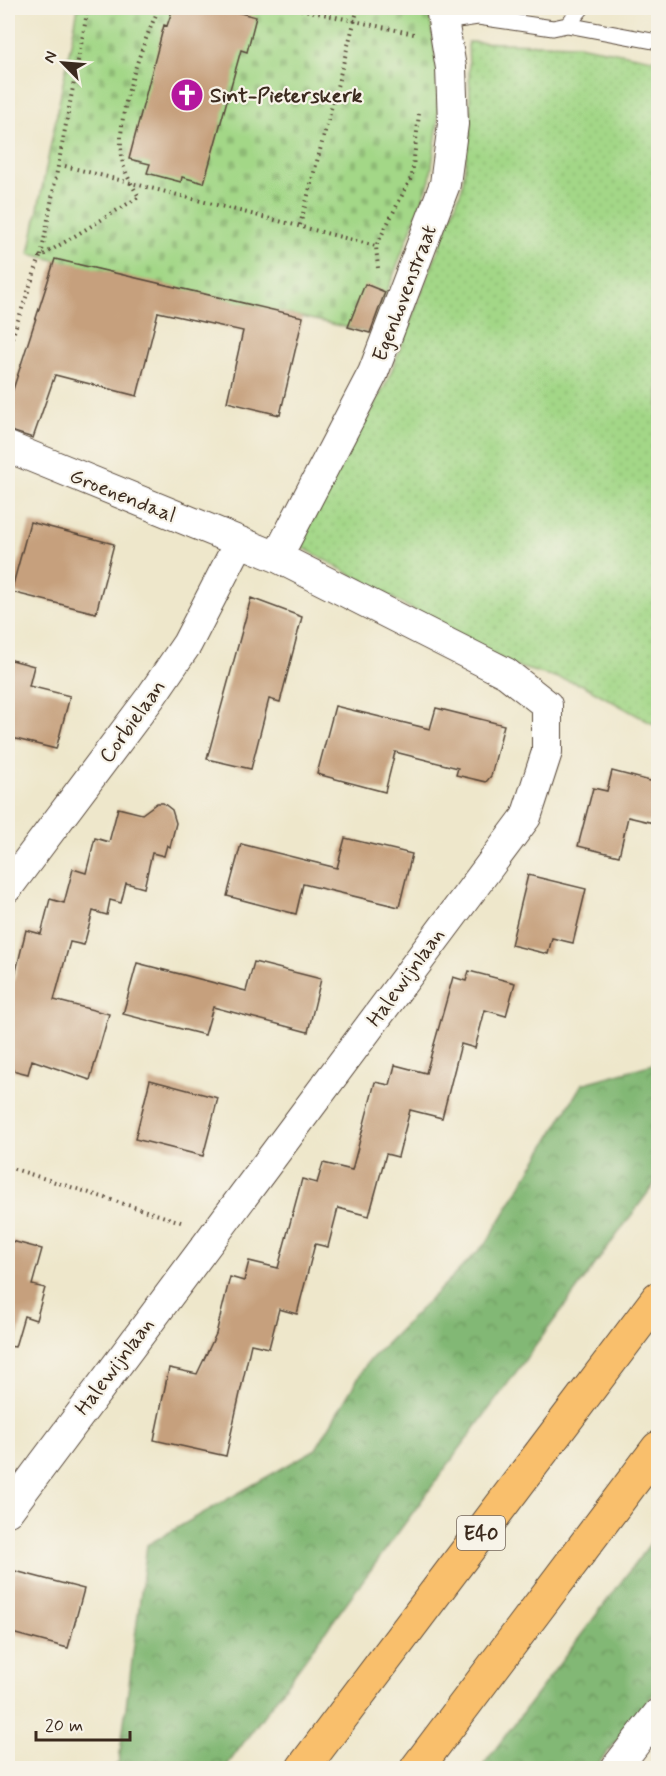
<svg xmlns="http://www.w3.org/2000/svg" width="666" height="1776" font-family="Mynerve,sans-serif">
<defs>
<pattern id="grass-dots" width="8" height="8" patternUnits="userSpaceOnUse" patternTransform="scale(1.5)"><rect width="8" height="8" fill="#a3d787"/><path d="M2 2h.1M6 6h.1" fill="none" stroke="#8db974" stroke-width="1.8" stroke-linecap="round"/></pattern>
<pattern id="forest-crowns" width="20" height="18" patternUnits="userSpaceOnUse" patternTransform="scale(1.5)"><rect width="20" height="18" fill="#82b874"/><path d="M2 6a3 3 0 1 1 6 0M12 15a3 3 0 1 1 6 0" fill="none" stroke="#6c965f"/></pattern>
<pattern id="cemetery-stones" width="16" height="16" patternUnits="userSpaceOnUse" patternTransform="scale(1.5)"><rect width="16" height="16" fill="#a3d787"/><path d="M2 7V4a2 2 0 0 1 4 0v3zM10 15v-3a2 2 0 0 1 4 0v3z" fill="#8db974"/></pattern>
</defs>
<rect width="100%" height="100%" fill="#f7f3e8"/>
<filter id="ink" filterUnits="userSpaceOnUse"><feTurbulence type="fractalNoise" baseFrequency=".0167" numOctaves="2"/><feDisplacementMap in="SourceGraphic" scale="12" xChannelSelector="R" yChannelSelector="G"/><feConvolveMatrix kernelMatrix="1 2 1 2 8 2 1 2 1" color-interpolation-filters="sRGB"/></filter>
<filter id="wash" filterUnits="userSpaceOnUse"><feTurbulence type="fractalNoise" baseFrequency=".008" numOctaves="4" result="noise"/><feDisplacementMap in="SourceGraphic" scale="24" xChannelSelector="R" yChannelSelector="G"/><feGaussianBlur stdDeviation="1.35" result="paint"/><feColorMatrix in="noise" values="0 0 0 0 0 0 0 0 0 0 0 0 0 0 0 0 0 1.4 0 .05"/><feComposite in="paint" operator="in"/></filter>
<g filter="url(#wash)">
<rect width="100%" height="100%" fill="#eee7cb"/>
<!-- grass -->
<path fill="url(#grass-dots)" stroke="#6f8052" stroke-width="1.5" d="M468,42L578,45L658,60V727L583,685L511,665L300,546L312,518L388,380L462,188L471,125Z"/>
<!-- forest -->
<path fill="url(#forest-crowns)" stroke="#5e7149" stroke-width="1.5" d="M658,1037V1179L225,1768H112L119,1761L147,1545L316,1449L367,1363L487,1242L582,1084L653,1064Z
M658,1533V1689L595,1768H481Z"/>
<!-- cemetery -->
<path fill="url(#cemetery-stones)" stroke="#6f8052" stroke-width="1.5" d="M78,8H429L437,68L438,123L430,180L371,333L29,254Z"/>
<g id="blocks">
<!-- building -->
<path fill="#c6a07d" d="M173,8L195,12L198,8H221L256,17L247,52L241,50L204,183L182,177L181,182L147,173L150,164L129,159L164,25L167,26Z
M55,259L303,317L280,415L227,402L243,331L158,312L137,396L55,375L33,438L8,430V405Z
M365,284L385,292L370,333L348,327Z
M30,522L114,544L96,613L11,592Z
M251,598L302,617L280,702L269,699L251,769L207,759Z
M8,659L34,666L29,686L70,696L56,749L8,737Z
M335,706L430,729L436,708L504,725L491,776L486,782L456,775L458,768L395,752L385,792L317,774Z
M612,771L658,783V824L628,817L619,856L578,846L593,788L607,791Z
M157,803H163L172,810L176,823L170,847L167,845L164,856L152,853L144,888L126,883L121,903L110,900L107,915L93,911L84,945L70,942L54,1000L109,1014L90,1080L32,1060L28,1074L8,1069V1004L26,930L41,934L50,899L64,903L73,869L86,873L95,838L109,842L118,808L142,814Z
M345,838L412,854L399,907L303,884L296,914L227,896L241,844L337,868Z
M528,875L586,889L573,943L552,938L548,954L511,945Z
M254,962L321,979L308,1032L213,1007L205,1035L123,1014L137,963L246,991Z
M469,971L515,983L506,1016L485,1010L475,1048L461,1044L442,1118L410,1110L398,1157L386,1154L369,1216L338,1208L328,1247L315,1244L297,1314L279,1309L269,1348L251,1344L226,1456L154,1440L169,1368L197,1374L216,1334L230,1277L244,1281L249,1261L278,1268L302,1179L317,1183L323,1163L352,1170L375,1082L390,1085L395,1065L426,1073L453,977L466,981Z
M150,1080L218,1098L203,1156L135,1139Z
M8,1240L42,1249L32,1285L45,1288L36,1320L24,1316L15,1347L8,1346Z
M15,1571L84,1589L68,1648L8,1632V1600Z"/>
</g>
</g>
<g filter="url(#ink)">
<use href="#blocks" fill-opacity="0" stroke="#564638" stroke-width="1.5"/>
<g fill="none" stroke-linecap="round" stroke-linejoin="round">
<!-- service casing -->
<g stroke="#564638" stroke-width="17">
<path id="service" d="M444,22L478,17L553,28L567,25L582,8
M567,25L658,42"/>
</g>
<!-- minor casing -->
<g stroke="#564638" stroke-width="32">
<path id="minor" d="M8,447L277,557L506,673L547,705V752L526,817L8,1511
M277,557L373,373L445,184L453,124L451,68L441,8
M8,887L150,698L187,644L239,543
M616,1768L658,1714"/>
</g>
<!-- motorway casing -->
<g stroke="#564638" stroke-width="35">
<path id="motorway" d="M303,1768L658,1298
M417,1768L658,1448"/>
</g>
<!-- path -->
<path stroke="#564638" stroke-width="4" stroke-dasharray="1.5 4.5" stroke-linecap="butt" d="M295,8L414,34
M65,166L376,246
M300,225L358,8
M41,256L88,8
M378,268L376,246L412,176L419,114
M8,349L40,257L139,197C133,187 126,175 123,164C113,119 141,48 159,8
M8,1167L184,1223"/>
<!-- service -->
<use href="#service" stroke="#fff" stroke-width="15"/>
<!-- minor -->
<use href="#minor" stroke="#fff" stroke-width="30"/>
<!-- motorway -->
<use href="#motorway" stroke="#f9bf6c" stroke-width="33"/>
</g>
</g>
<!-- icons -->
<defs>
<g id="church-disc" transform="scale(1.725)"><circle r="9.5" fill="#b5179e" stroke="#f7f3e8"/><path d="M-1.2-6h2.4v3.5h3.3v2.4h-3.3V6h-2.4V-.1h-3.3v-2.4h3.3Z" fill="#fff"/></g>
</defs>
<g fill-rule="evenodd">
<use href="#church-disc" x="187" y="95"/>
</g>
<g text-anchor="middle" stroke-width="4.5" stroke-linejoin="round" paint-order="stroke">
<!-- shield labels -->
<rect fill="#f7f3e8" stroke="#73665b" stroke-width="1.5" x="457" y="1516" width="48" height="34" rx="4.5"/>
<g font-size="20" font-weight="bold" fill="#3b2a1e">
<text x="481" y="1540">E40</text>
</g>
<!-- poi labels -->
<g font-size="21" font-weight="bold" fill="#3b2a1e" stroke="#f7f3e8" text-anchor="start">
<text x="210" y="102">Sint-Pieterskerk</text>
</g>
<!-- street labels -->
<g font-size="21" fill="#3b2a1e" stroke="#f7f3e8">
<text transform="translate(404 293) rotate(-69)" y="7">Egenhovenstraat</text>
<text transform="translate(123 495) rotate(22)" y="7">Groenendaal</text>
<text transform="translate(132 721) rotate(-54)" y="7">Corbielaan</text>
<text transform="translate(405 977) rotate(-54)" y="7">Halewijnlaan</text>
<text transform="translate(114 1366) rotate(-53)" y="7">Halewijnlaan</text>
</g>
</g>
<!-- margin -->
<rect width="666" height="1776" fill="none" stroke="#f7f3e8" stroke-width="30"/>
<!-- north arrow -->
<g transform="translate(63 63) rotate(295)" stroke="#f7f3e8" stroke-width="4.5" paint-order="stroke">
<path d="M0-4.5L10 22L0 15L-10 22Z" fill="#3b2a1e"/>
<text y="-9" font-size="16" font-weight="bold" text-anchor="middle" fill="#3b2a1e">N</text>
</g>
<!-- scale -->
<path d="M36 1731v9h94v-9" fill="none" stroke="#3b2a1e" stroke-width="3"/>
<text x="45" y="1731" font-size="18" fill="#3b2a1e" stroke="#f7f3e8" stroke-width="4.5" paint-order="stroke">20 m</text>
</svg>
